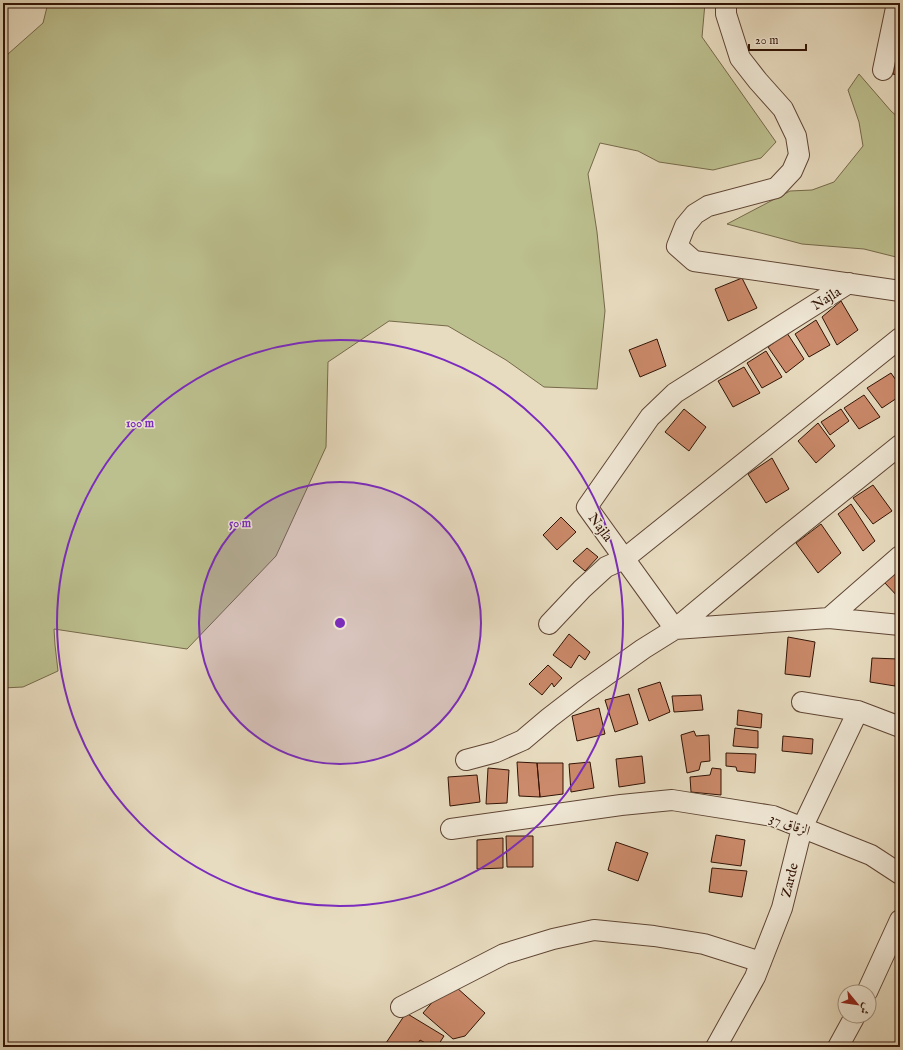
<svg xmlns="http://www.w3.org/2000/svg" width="903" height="1050" font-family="'IM FELL English',Amiri,serif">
<rect width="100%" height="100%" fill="#e8dcc0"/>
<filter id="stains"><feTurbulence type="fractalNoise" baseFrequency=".005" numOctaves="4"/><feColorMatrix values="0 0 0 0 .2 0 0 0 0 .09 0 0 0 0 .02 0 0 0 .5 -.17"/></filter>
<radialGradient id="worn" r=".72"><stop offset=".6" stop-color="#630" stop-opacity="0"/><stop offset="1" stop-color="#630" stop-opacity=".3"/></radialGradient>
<!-- green -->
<path fill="#bcbf8e" stroke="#76694a" d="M48,3H705L702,37L776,142L761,158L713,170L659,162L638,151L600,143L588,174L597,232L605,311L597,389L544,387L506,360L448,326L389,321L328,362L326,447L276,556L187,649L54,629L55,645L58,671L23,687L3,688V62L8,54L43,23Z
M859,74L891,111L900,119V258L864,249L802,244L727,224L790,191L812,190L834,182L863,146L859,122L848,90Z"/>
<!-- building -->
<path fill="#cb8a6b" stroke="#311305" d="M900,40V76L893,74Z
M742,278L757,308L728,321L715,289Z
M841,301L858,330L837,345L822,317Z
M816,320L830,345L809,357L795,334Z
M787,333L804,359L786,373L768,347Z
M657,339L666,366L640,377L629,350Z
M766,351L782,377L762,388L747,363Z
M744,367L760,393L733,407L718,381Z
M891,373L900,386V396L882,408L867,388Z
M864,395L880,417L859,429L844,408Z
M684,409L706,427L689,451L665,432Z
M841,409L849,421L830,435L821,422Z
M818,423L835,446L816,463L798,441Z
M772,458L789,489L766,503L748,474Z
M873,485L892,511L873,524L853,498Z
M851,504L875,541L863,551L838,514Z
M561,517L576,532L557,550L543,535Z
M821,524L841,553L818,573L796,543Z
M587,548L598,557L585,571L573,561Z
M900,566V599L884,582Z
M569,634L590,652L585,660L579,655L571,668L553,655Z
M788,637L815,642L810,677L785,674Z
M872,658L898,659L895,686L870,682Z
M548,665L562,678L554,687L552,683L542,695L529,684Z
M660,682L670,712L649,721L638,689Z
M629,694L638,724L615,732L605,700Z
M701,695L703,710L674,712L672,696Z
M599,708L605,734L577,741L572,716Z
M738,710L762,714L761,728L737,725Z
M735,728L758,731V748L733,746Z
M694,731L696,736L709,735L710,761L701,762L699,770L687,773L681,735Z
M783,736L813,739L812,754L782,751Z
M726,753L756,754L755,773L737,771L736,767L726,766Z
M642,756L645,783L619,787L616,759Z
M517,762L537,763L540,797L519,796Z
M590,762L594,788L571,792L569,764Z
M537,763H563V794L540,797Z
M488,768L509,770L507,803L486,804Z
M712,768L721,769V795L691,792L690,777L710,775Z
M477,775L480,802L450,806L448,777Z
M716,835L745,840L741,866L711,862Z
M506,836H533V867H507Z
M503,838V868L477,869V840Z
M616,842L648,853L638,881L608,870Z
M712,868L747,871L742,897L709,892Z
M456,987L485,1013L465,1036L453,1039L423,1013L442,991Z
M406,1013L444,1036L437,1047H386L384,1046Z
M420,1040L429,1045L427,1047H416Z"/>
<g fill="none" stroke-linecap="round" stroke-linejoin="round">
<!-- street casing -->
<g stroke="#5f4534" stroke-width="22">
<path id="street" d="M726,3V14L740,58L758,81L783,109L796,136L799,155L792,171L776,188L708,206L695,214L685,226L677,246L694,261L900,291
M883,70L897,3
M849,283L675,393L650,417L587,507L675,629L829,618L900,625
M829,618L900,556
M549,624L582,589L606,567L624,559L900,338
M802,702L858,711L900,727
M466,760L496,752L523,740L549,718L584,691L643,649L675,629L783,539L900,445
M451,829L621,805L672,800L773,816L871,855L900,874
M867,992L900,920
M401,1007L504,954L553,939L594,930L654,936L704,944L761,962
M716,1047L755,977L782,908L802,828L858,711
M838,1047L855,1016"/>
</g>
<!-- street -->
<use href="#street" stroke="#f0e8d6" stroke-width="20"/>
</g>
<!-- distance rings -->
<circle cx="340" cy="623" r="141" fill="#7b2cbf" fill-opacity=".12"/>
<g fill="none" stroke="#7b2cbf" stroke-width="2">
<circle cx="340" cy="623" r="141"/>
<circle cx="340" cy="623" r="283"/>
</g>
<g text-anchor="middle" stroke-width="3" stroke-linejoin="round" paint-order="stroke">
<!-- street labels -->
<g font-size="14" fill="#311305" stroke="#f0e8d6">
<text transform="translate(826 298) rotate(-32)" y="5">Najla</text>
<text transform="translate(601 527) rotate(54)" y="5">Najla</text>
<text transform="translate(790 824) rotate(20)" y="5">الزقاق 37</text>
<text transform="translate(789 880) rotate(-76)" y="5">Zarde</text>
</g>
</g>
<circle cx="340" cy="623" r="6" fill="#7b2cbf" stroke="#f0e8d6" stroke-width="2"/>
<g font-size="12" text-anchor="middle" font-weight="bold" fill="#7b2cbf" stroke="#f0e8d6" stroke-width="3" stroke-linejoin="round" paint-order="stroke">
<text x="140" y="427">100 m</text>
<text x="240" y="527">50 m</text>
</g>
<!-- margin -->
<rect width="903" height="1050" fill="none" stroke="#e8dcc0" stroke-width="16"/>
<rect x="4" y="4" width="895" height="1042" fill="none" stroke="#311305" stroke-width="2"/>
<rect x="8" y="8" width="887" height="1034" fill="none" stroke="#311305"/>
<!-- north arrow -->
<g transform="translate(857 1004) rotate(119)"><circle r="19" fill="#f0e8d6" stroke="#a49382"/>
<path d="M0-3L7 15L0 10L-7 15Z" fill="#8f2418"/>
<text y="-6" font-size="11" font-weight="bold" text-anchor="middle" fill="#311305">ش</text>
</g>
<!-- scale -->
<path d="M749 44v6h57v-6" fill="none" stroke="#311305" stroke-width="2"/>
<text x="755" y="44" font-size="12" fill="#311305" stroke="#f0e8d6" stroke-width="3" paint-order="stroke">20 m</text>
<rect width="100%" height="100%" filter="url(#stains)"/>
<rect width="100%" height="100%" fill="url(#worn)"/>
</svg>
